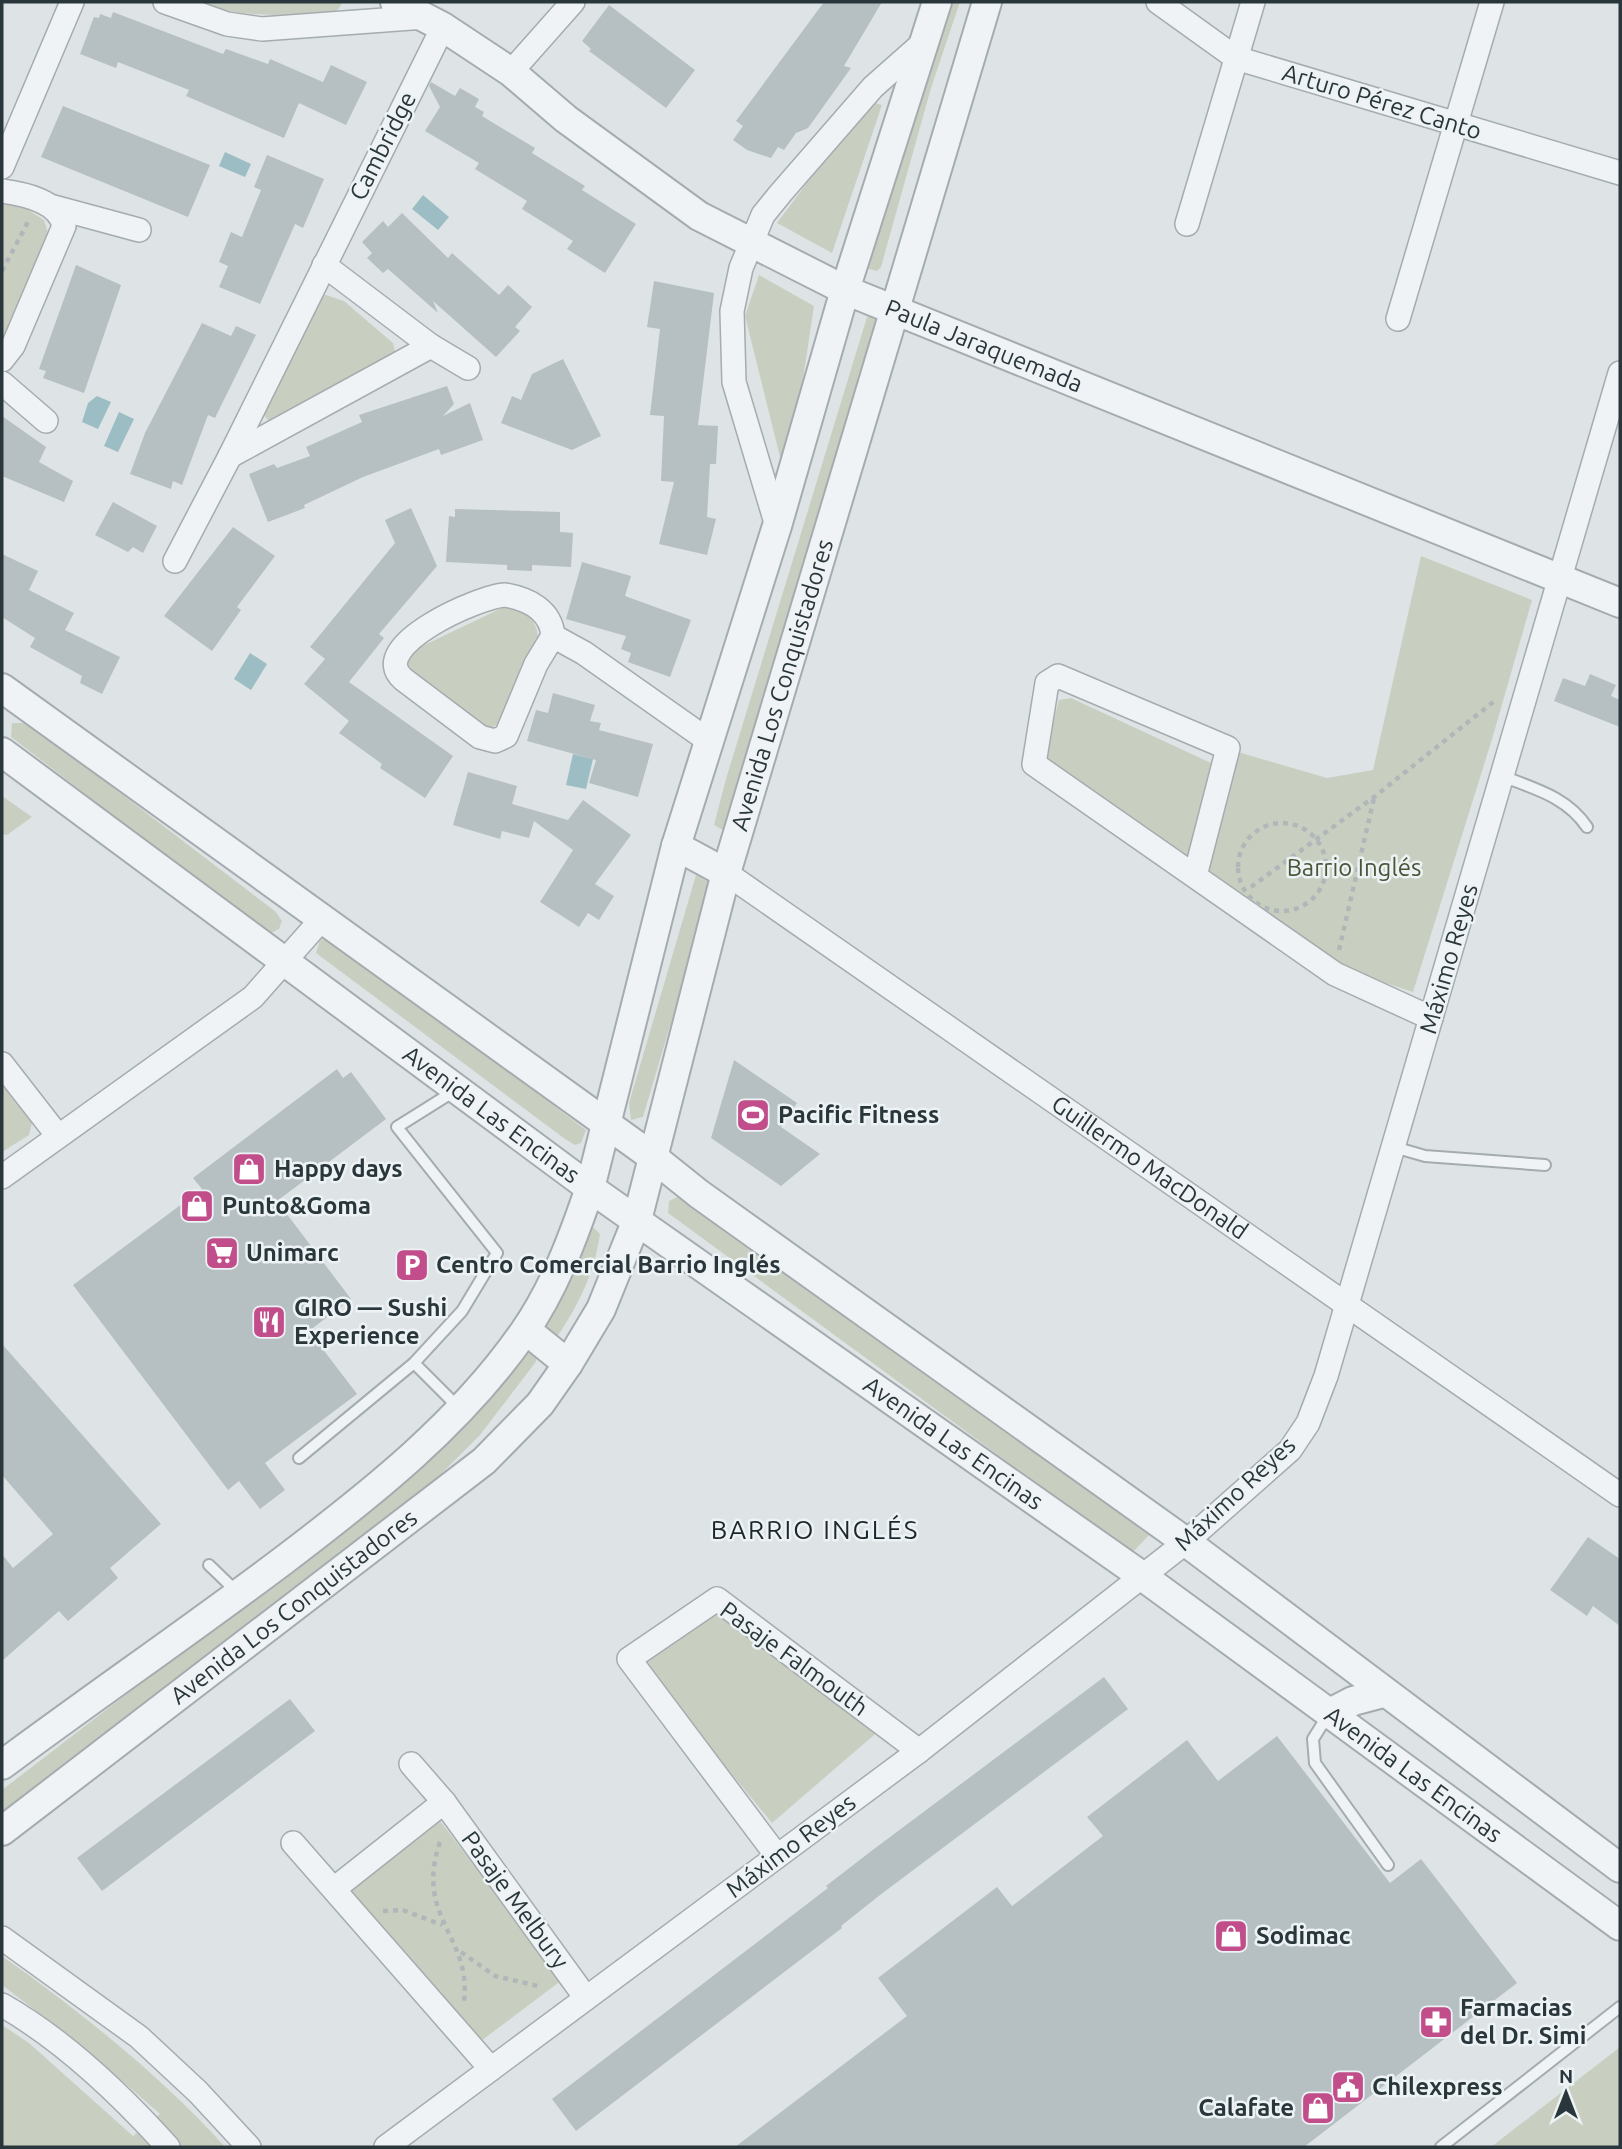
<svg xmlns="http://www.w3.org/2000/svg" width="1622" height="2149" font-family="Ubuntu,sans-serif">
<rect width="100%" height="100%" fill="#dee4e6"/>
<!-- green -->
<path fill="#c9cfc0" d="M197,2H343L335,14C287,15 243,19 197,2Z
M944,2H960L931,88L881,267L877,271L869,269L865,259Z
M868,101L882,105L832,253L777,223Z
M7,204L25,208L44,220L49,236L2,339V206Z
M759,275L814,306L787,485L745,316Z
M323,294L344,301L393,343L395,352L391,358L278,421L268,420L262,413Z
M876,316L882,319L730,834L714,825L726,779L867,317Z
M1421,556L1532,600L1493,736L1413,992L1336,967L1207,880L1238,752L1327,778L1373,770Z
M506,606C523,608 536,618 538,636L518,677L503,721L489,729L413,676L406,667L408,657L416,649Z
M1071,698L1213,764L1191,861L1043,763L1059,700Z
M12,723H25L51,740L276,912L282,921L279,929L271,933L250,920L11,737Z
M2,796L32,817L7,835L2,834Z
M696,875L712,884L643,1117L631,1120L629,1103Z
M332,938L586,1130L581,1143L575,1145L565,1139L316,953L320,940Z
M2,1078L33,1119L29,1135L2,1152Z
M679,1196L1149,1535L1132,1553L668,1213L669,1201Z
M585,1228H594L600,1234C594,1274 579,1304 557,1337L540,1325Z
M525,1350L537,1358L535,1363L480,1435L438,1477L2,1819V1790L303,1558Z
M719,1612L881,1729L772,1823L647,1671L645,1659L708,1613Z
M437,1817L562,1980L481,2041L348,1891Z
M2,1956C77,2009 164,2078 225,2147H2V2025L29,2043L133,2136L160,2114L82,2046L2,1985Z
M1620,2047V2147H1491Z"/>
<!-- water -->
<path fill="#9cbdc3" d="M225,152L251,164L245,177L219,166Z
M423,195L449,217L438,230L412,209Z
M97,396L111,402L98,429L82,422L88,403Z
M119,412L134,419L118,452L104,446Z
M250,653L267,664L251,690L234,679Z
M573,754L593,759L586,789L566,785Z"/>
<!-- building -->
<path fill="#b6bfc2" d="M824,2H882L844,66L851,68L808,128L796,133L784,150L778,147L771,158L747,150L733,140L743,126L736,121Z
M609,5L695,70L666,108L589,51L591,49L582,41Z
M113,12L223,54L226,49L268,64L270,59L323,82L331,65L367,82L346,125L299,103L284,138L186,96L189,90L118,62L116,68L80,54L94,17L99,18L100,14L111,18Z
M431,82L455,96L460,88L479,99L475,107L484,112L482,116L535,148L532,153L585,186L582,190L636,224L605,273L567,249L573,241L522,209L527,201L475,169L479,163L425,131L440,107L429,86Z
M63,106L210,165L188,217L41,157Z
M267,155L324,179L303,228L295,224L260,304L219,287L228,266L219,262L231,232L242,237L261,190L254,187Z
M402,213L448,258L452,253L499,295L508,285L532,307L515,327L520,331L496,357L433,301L438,313L388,269L383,273L367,258L372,253L362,242L383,221L388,227Z
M76,265L121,285L84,393L43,378L46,371L39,369Z
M654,281L714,293L698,425L718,426L716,464H710L707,517L716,519L707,555L659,544L674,482L661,481L664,416L650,415L660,329L647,327Z
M202,323L231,336L236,326L256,335L215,418L208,415L182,485L173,481L171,489L130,474L145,433Z
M563,359L601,436L572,450L501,423L512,396L521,400L532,374Z
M447,386L454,404L443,416L470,403L483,440L441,455L439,449L363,477L304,505L305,508L268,522L249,474L274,464L277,468L310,456L306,447L362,422L359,415Z
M2,416L46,447L39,462L73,481L64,502L2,476Z
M113,502L157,526L143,553L133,547L128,552L95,535Z
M411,508L437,566L379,634L384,638L349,682L453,756L425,798L380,768L382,764L339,733L349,721L304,684L325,659L310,647L395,543L385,520Z
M455,509L560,512V532L573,533L571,567L532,565V571L507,570V565L446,562L449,516L455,517Z
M233,527L275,556L237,607L241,610L212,651L164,616Z
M2,554L38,571L29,590L74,613L65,630L120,657L102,694L80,683L82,676L30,647L35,638L2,617Z
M582,562L631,576L625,596L691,620L670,677L628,662L631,653L621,649L626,636L566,619Z
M1590,674L1616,685L1611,696L1620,700V727L1554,701L1563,678L1585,686Z
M553,693L595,705L590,721L601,723L599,730L653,744L638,797L589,783L596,760L527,741L536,710L548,713Z
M468,772L517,786L512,804L568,820L583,800L631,835L595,884L614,896L599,920L588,913L579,927L540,902L573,850L534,821L529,838L502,831L500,839L453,825Z
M734,1060L797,1103L781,1127L820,1154L781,1186L711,1138Z
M337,1069L343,1078L351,1072L386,1119L277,1201L351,1299L309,1331L357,1394L265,1463L285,1490L260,1509L239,1481L228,1490L73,1285L202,1189L193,1178Z
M2,1344L161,1524L110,1568L118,1578L68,1621L59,1611L2,1661V1554L13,1568L53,1534L2,1475Z
M1588,1537L1620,1559V1626L1593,1606L1587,1616L1550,1590Z
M1104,1677L1128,1709L880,1895L841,1926L842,1928L576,2131L552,2099L828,1888L826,1886L870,1852Z
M290,1699L315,1731L102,1891L77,1858Z
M1277,1736L1390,1883L1421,1859L1517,1983L1304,2147H735L907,2016L878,1978L997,1887L1012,1906L1103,1836L1087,1817L1187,1740L1218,1781Z"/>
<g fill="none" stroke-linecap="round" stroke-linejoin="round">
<!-- service casing -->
<g stroke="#a4acaf" stroke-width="14">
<path id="service" d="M1502,776C1535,789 1567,797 1587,827
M1394,1147L1425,1156L1545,1165
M414,1363L459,1408
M299,1458L414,1363L462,1311L497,1253L397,1127L456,1090
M209,1565L237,1592
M1328,1715L1313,1739L1315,1763L1388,1865
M1441,2147L1620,2007"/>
</g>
<!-- minor casing -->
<g stroke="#a4acaf" stroke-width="26">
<g id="minor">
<path d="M165,2L227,24L262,29L425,17"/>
<path d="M1158,2L1236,58L1620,173"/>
<path d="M511,72L573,2"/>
<path d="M2,167L72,2"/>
<path d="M2,191C24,194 59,201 64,226L13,346L2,360"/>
<path d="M54,207L139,230"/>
<path d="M1187,224L1253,2"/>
<path d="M324,265L431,346L468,368"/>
<path d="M1398,319L1492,2"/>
<path d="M2,383L46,421"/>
<path d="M230,456L431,346"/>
<path d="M777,526L734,382L732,311L741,268L763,215L780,194L873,87L925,41"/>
<path d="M175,561L230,456L443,27"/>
<path d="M505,595C528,599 551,610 553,636L536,664L506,736L495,741L480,737L403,679C365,646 480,596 505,595Z"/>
<path d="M553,636L584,653L709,741"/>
<path id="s1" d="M726,873L1620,1495"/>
<path d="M1195,876L1228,748L1058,676L1047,683L1034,764L1335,974L1431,1018"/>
<path d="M2,1064L58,1136"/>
<path d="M2,1177L253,997L321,920"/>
<path d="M411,1764L444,1802L586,1998"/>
<path d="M293,1843L491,2069"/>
<path d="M777,1856L629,1659L717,1599L919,1751"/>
<path d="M334,1889L444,1802"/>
<path d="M2,1938L139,2037L198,2092L249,2147"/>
<path d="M2,2005C62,2039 122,2096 168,2147"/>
<path d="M386,2147L919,1751L1186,1542L1290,1450L1308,1423L1326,1376L1620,373"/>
</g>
</g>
<!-- tertiary casing -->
<g stroke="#a4acaf" stroke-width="32">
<g id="tertiary">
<path id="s2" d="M395,2L443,27L511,72L566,119L699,216L845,290L1620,603"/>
<path d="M2,688L654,1158L699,1194L1186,1542L1620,1868"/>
<path id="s3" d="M2,752L590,1188L1142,1576L1620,1926"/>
<path d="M676,846L726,873"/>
<path d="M526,1330L568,1364"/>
<path d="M1330,1713L1353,1701L1383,1693"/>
<path d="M2,1765C95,1696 191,1630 284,1560C371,1494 461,1423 524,1332C554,1289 573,1238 590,1188L676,846L777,526L845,290L937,2"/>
<path id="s4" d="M2,1831L484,1461L540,1404L568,1364L601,1309L637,1220L726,873L987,2"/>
</g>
</g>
<!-- path -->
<path stroke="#b0b7b9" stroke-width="4.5" stroke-dasharray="5 5" stroke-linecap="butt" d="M2,271L29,220
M1238 867a44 44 0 1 1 88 0a44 44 0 1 1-88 0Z
M1251,887L1374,797L1497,699
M1339,950L1374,798
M440,1842C414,1918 472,1936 464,2001
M383,1911L403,1910L442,1925
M461,1952L495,1976L538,1986"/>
<!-- service -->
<use href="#service" stroke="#f0f3f5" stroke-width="10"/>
<!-- minor -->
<use href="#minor" stroke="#f0f3f5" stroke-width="23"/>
<!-- tertiary -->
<use href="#tertiary" stroke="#f0f3f5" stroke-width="28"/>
</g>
<!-- icons -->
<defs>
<g id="stadium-square" transform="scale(1.75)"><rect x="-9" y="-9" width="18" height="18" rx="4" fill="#c14d8a" stroke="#edf2f4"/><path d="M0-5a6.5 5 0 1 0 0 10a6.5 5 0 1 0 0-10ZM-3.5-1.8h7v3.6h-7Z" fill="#fff"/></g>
<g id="shop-square" transform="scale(1.75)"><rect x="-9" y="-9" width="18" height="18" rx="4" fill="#c14d8a" stroke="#edf2f4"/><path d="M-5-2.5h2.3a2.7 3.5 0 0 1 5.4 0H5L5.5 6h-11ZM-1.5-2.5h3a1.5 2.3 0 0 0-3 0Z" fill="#fff"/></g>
<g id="supermarket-square" transform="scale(1.75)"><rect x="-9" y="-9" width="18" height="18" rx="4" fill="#c14d8a" stroke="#edf2f4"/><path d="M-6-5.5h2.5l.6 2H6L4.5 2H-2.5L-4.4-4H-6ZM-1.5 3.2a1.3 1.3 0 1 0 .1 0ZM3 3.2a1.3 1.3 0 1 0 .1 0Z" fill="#fff"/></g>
<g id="parking-square" transform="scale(1.75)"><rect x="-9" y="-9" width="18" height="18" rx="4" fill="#c14d8a" stroke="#edf2f4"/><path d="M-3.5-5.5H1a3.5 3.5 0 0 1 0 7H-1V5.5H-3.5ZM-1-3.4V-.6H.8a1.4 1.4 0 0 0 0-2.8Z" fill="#fff"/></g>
<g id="restaurant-square" transform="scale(1.75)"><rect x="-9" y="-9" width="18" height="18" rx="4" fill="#c14d8a" stroke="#edf2f4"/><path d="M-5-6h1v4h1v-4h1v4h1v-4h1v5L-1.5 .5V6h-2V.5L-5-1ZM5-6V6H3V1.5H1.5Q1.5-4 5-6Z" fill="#fff"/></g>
<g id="pharmacy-square" transform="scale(1.75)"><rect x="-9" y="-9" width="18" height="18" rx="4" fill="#c14d8a" stroke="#edf2f4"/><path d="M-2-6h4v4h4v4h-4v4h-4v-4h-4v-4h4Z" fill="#fff"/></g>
<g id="civic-square" transform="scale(1.75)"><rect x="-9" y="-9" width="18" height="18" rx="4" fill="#c14d8a" stroke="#edf2f4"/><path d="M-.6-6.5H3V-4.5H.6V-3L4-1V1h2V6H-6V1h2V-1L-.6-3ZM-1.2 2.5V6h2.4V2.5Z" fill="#fff"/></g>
</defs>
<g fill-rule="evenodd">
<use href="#stadium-square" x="753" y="1115"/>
<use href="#shop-square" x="249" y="1169"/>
<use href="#shop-square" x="197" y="1206"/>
<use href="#supermarket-square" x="222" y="1253"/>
<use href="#parking-square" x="412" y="1265"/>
<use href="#restaurant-square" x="269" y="1322"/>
<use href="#shop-square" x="1231" y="1936"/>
<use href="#pharmacy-square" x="1436" y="2022"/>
<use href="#civic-square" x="1348" y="2087"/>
<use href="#shop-square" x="1318" y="2108"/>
</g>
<g text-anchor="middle" stroke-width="5" stroke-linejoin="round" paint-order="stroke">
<!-- street labels -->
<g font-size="24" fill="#29363b" stroke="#edf2f4">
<text transform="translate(1382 102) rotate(17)" y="8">Arturo Pérez Canto</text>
<text transform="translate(383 146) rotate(-63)" y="8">Cambridge</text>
<text dy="8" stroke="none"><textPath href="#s2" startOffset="686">Paula Jaraquemada</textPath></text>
<text dy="8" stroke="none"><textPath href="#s4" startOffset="1451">Avenida Los Conquistadores</textPath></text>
<text transform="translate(1449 959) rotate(-74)" y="8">Máximo Reyes</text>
<text dy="8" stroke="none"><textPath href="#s3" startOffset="609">Avenida Las Encinas</textPath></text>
<text dy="8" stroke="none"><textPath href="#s1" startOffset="516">Guillermo MacDonald</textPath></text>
<text dy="8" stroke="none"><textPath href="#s3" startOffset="1176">Avenida Las Encinas</textPath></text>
<text transform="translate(1235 1494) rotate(-43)" y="8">Máximo Reyes</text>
<text dy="8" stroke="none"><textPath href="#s4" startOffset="368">Avenida Los Conquistadores</textPath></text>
<text transform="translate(794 1659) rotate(36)" y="8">Pasaje Falmouth</text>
<text dy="8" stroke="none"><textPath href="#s3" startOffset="1743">Avenida Las Encinas</textPath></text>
<text transform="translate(791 1846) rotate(-37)" y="8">Máximo Reyes</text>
<text transform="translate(515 1900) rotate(54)" y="8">Pasaje Melbury</text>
</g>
<!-- park labels -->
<g font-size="24" fill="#485637" stroke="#edf2f4">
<text x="1354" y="876">Barrio Inglés</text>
</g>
<!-- poi labels -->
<g font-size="24" font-weight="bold" fill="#29363b" stroke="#edf2f4" text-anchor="start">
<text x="778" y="1123">Pacific Fitness</text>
<text x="274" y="1177">Happy days</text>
<text x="222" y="1214">Punto&amp;Goma</text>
<text x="246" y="1261">Unimarc</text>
<text x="436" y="1273">Centro Comercial Barrio Inglés</text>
<text x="294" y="1316">GIRO — Sushi<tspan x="294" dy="28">Experience</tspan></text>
<text x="1256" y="1944">Sodimac</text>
<text x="1460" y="2016">Farmacias<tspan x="1460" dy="28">del Dr. Simi</tspan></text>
<text x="1372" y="2095">Chilexpress</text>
<text x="1294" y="2116" text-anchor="end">Calafate</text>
</g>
<!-- neighbourhood labels -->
<g font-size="26" letter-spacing="2" fill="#1b272c" stroke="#edf2f4">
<text x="815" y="1539">BARRIO INGLÉS</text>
</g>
</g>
<!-- border -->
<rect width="1622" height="2149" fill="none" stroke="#29363b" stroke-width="7"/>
<!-- north arrow -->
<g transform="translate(1566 2093)" stroke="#edf2f4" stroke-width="5" paint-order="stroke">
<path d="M0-5L12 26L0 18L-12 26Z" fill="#29363b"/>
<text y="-10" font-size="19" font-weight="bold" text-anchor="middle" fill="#29363b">N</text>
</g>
</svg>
